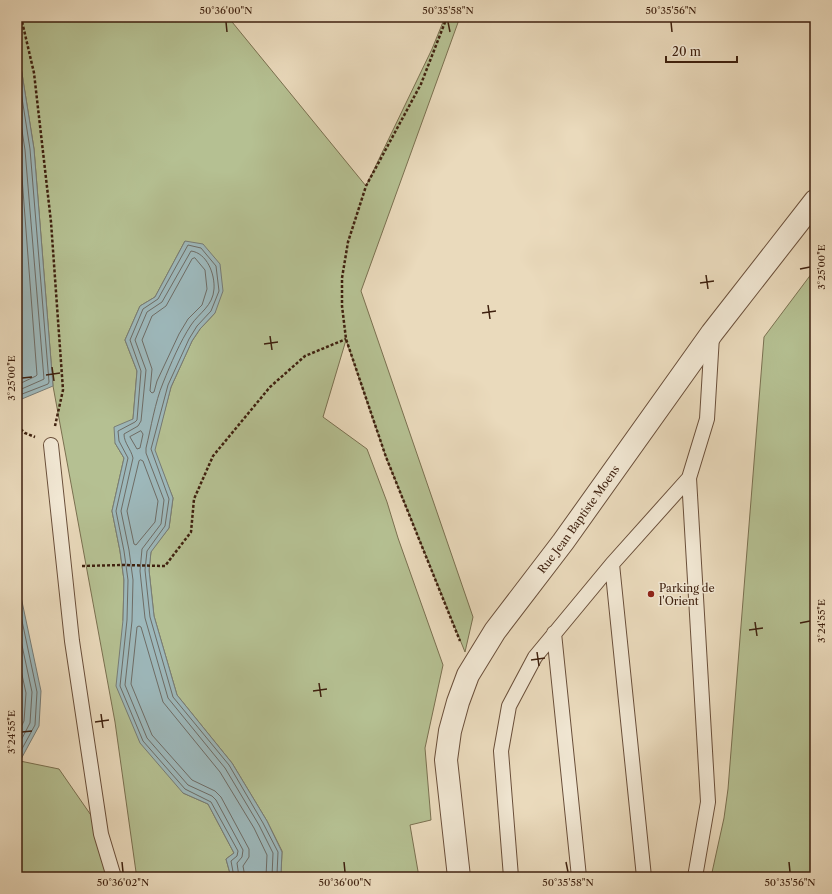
<svg xmlns="http://www.w3.org/2000/svg" width="832" height="894" font-family="'Libre Caslon Text',serif">
<rect width="100%" height="100%" fill="#eadabc"/>
<filter id="stains"><feTurbulence type="fractalNoise" baseFrequency=".005" numOctaves="4"/><feColorMatrix values="0 0 0 0 .2 0 0 0 0 .09 0 0 0 0 .02 0 0 0 .5 -.17"/></filter>
<radialGradient id="worn" r=".72"><stop offset=".6" stop-color="#630" stop-opacity="0"/><stop offset="1" stop-color="#630" stop-opacity=".3"/></radialGradient>
<!-- green -->
<path fill="#b5c092" stroke="#7a7050" d="M17,17H228L366,186L432,49L445,17H460L361,291L473,617L465,652L386,457L346,340L323,417L367,449L387,502L398,538L443,665L425,748L431,820L410,825L419,877H284L281,874L282,851L267,821L232,763L177,695L154,616L149,570L151,551L169,528L173,498L154,450L171,387L192,341L200,329L215,313L185,241L155,297L140,306L125,340L137,371L133,419L115,443L124,458L112,511L120,551L124,580L123,620L183,793L208,804L234,853L226,859L231,877H138L136,872L115,722L53,386L34,149L17,42Z
M815,269V877H711L724,818L728,789L764,337Z
M20,761L59,769L95,821L118,877H17V775Z"/>
<!-- water -->
<path fill="#9db8bb" stroke="#777c76" d="M17,42L34,149L53,386L17,401Z
M185,241L203,244L220,264L223,291L215,313L200,329L192,341L171,387L155,450L173,498L169,528L151,552L149,570L154,616L177,695L232,763L267,821L282,852L281,874L284,877H231L226,859L234,853L208,804L183,793L140,743L116,686L123,620L124,580L120,551L112,511L124,458L115,443L114,427L133,419L137,371L125,340L140,306L155,297Z
M17,578L41,691L39,726L20,761L17,775Z"/>
<g fill="none" stroke-linecap="round" stroke-linejoin="round">
<!-- shore -->
<path stroke="#6e6c65" stroke-width="1" d="M17,66L30,149L49,382L48,384L17,396
M17,98L25,150L44,379L42,380L17,391
M17,135L20,151L37,375L36,376L17,385
M195,258L205,270L207,289L202,305L188,319L179,334L157,381L154,392L152,393L150,391L152,369L142,340L152,316L166,306L192,259Z
M141,431L143,434L140,448L137,449L130,437Z
M141,460L143,461L158,501L155,522L136,545L134,544L127,511L139,461Z
M17,597L37,692L35,725L17,758
M17,622L32,692L30,723L17,748
M17,652L26,693L24,721L17,735
M234,877L231,861L237,856L238,851L211,802L185,789L143,741L120,686L127,620L128,580L124,551L116,511L128,458L119,441L118,431L135,422L137,420L141,371L130,340L143,309L158,299L188,245L201,248L216,266L219,291L211,311L197,326L189,339L168,385L151,449L169,499L165,526L147,551L145,570L150,617L173,697L229,765L263,823L278,852L277,874L278,877
M239,877L237,863L242,857L243,850L216,800L212,796L188,785L147,738L125,685L132,621L133,580L129,550L121,511L133,458C131,449 124,443 124,434L138,426L141,421L146,370L135,340L147,312L162,302L191,251C207,253 215,274 214,289C213,306 199,313 191,325C180,342 171,363 163,383C155,402 151,428 146,448V453L164,500L161,524L142,549L140,571L145,618L168,698L225,768L259,825L273,853L272,877
M245,877L243,866L249,857V849L221,797L215,791L192,780L152,735L131,684L137,627L139,626L141,627L163,702L220,772L254,828L267,855L266,877"/>
<!-- service casing -->
<g stroke="#6a4f3a" stroke-width="16">
<path id="service" d="M51,445L72,641L101,834L114,877
M612,564L644,877
M554,633L579,877
M511,877L501,751L509,706L535,657L612,564L689,478
M695,877L708,802L689,478L707,419L712,336"/>
</g>
<!-- minor casing -->
<g stroke="#6a4f3a" stroke-width="24">
<g id="minor">
<path id="s1" d="M459,877L446,760L450,731L458,702L468,675L495,631L563,542L712,333L815,201"/>
</g>
</g>
<!-- path -->
<path stroke="#3f210f" stroke-width="2.5" stroke-dasharray="3 2" stroke-linecap="butt" d="M21,17L34,73L51,222L63,390L55,426
M447,17L421,84L366,186L348,242L342,278V306L346,339L386,457L460,641
M17,426L25,433L35,437
M82,566L122,565L165,566L191,532L194,499L213,456L270,387L305,356L346,339"/>
<!-- service -->
<use href="#service" stroke="#f1e7d3" stroke-width="14"/>
<!-- minor -->
<use href="#minor" stroke="#f1e7d3" stroke-width="22"/>
</g>
<!-- ticks -->
<path fill="none" stroke="#3f210f" stroke-width="1.5" d="M226,22L227,32M448,22L450,32M671,22L672,32M800,269L810,267M706,275L708,289M700,283L714,281M488,305L490,319M482,313L496,311M270,336L272,350M264,344L278,342M52,367L54,381M46,375L60,373M22,378L32,377M755,622L757,636M800,623L810,621M749,630L763,628M537,652L539,666M531,660L545,658M319,683L321,697M313,691L327,689M101,714L103,728M95,722L109,720M22,732L32,731M122,862L123,872M344,862L345,872M566,862L568,872M789,862L790,872"/>
<!-- markers -->
<circle fill="#8f2418" stroke="#f1e7d3" stroke-width="1.5" cx="651" cy="594" r="4"/>
<g text-anchor="middle" stroke-width="3" stroke-linejoin="round" paint-order="stroke">
<!-- street labels -->
<g font-size="11" fill="#3f210f" stroke="#f1e7d3">
<text dy="4" stroke="none"><textPath href="#s1" startOffset="397">Rue Jean Baptiste Moens</textPath></text>
</g>
<!-- poi labels -->
<g font-size="11" fill="#3f210f" stroke="#f1e7d3" text-anchor="start">
<text x="659" y="592">Parking de<tspan x="659" dy="13">l'Orient</tspan></text>
</g>
</g>
<!-- margin -->
<rect width="832" height="894" fill="none" stroke="#eadabc" stroke-width="44"/>
<!-- scale -->
<path d="M666 56v6h71v-6" fill="none" stroke="#3f210f" stroke-width="2"/>
<text x="672" y="56" font-size="12" fill="#3f210f" stroke="#f1e7d3" stroke-width="3" paint-order="stroke">20 m</text>
<rect x="22" y="22" width="788" height="850" fill="none" stroke="#3f210f" stroke-width="1.5"/>
<g font-size="10" text-anchor="middle" fill="#3f210f">
<text x="226" y="14">50°36'00"N</text>
<text x="448" y="14">50°35'58"N</text>
<text x="671" y="14">50°35'56"N</text>
<text transform="translate(821 267) rotate(-90)" y="4">3°25'00"E</text>
<text transform="translate(11 378) rotate(-90)" y="4">3°25'00"E</text>
<text transform="translate(821 621) rotate(-90)" y="4">3°24'55"E</text>
<text transform="translate(11 732) rotate(-90)" y="4">3°24'55"E</text>
<text x="123" y="886">50°36'02"N</text>
<text x="345" y="886">50°36'00"N</text>
<text x="568" y="886">50°35'58"N</text>
<text x="790" y="886">50°35'56"N</text>
</g>
<rect width="100%" height="100%" filter="url(#stains)"/>
<rect width="100%" height="100%" fill="url(#worn)"/>
</svg>
